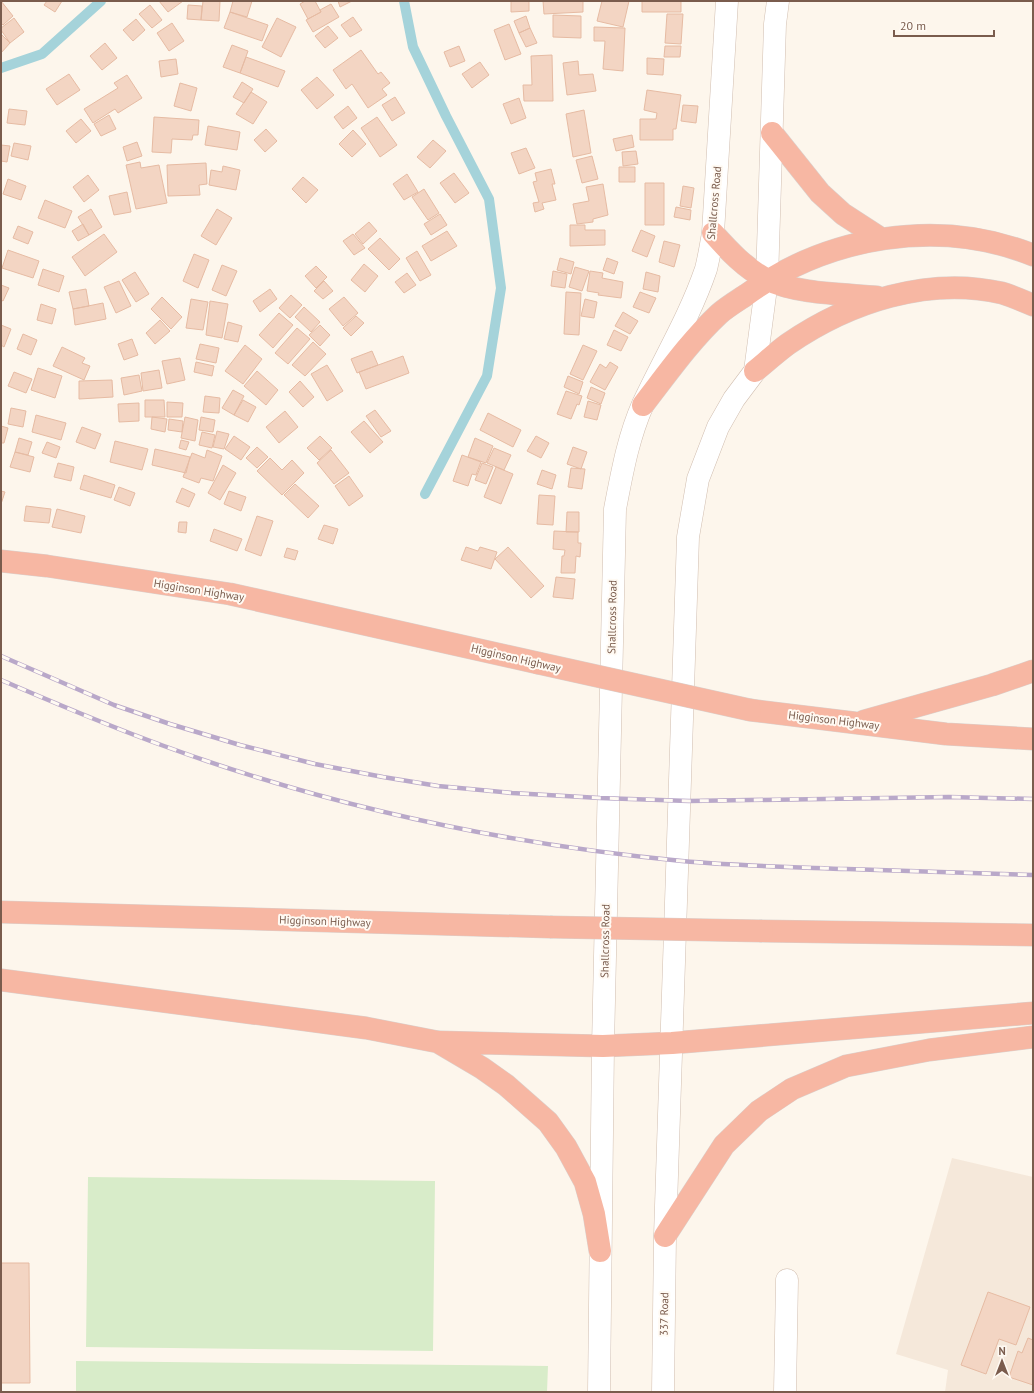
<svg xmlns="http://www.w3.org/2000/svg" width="1034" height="1393" font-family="'PT Sans',sans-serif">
<rect width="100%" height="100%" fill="#fdf6ec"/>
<!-- residential -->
<path fill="#f5e8da" d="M952,1158L1033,1177V1392H945L948,1370L896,1354Z"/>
<!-- green -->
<path fill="#d8ecc9" d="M88,1177L435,1181L433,1351L86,1347Z
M76,1361L548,1366L547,1392H76Z"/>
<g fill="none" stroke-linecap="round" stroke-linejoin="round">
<!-- stream -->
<path stroke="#a5d3da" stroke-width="10" d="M404,1L413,47L446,116L489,199L501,288L487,376L425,494
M1,68L42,54L101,1"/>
</g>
<!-- building -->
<path fill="#f3d5c3" stroke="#e6bba3" d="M1,1L13,16L3,25L1,23Z
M47,1H62L55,12L44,5Z
M159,1H183L168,12Z
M203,1H220L219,21L201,20Z
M233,1H252L247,17L230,12Z
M305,1H315L321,12L308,19L300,4Z
M338,1H352L340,7Z
M511,1H529V11L511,12Z
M539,1H583V12L544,14L543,1Z
M602,1H629L623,27L597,21Z
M642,1H681V12H642Z
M331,4L339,17L313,32L306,20L321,12L320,10Z
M150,5L162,20L152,28L139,14Z
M188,5L202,6L201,20L187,19Z
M230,12L268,25L262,41L224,28Z
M667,14H683L681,44L665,43Z
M553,15L581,16V38L553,37Z
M526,16L530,28L519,33L514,21Z
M353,17L362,30L350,37L341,25Z
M14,18L24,32L10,43L1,30V28Z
M277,18L296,27L281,57L262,47Z
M136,19L145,30L133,41L123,30Z
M172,23L184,41L169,51L157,33Z
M509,24L521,54L505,60L494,30Z
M328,26L338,38L325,48L315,36Z
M594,27L625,28L623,71L603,69L605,41H594Z
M530,28L537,43L526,47L519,33Z
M1,34L10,43L1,53Z
M105,43L117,58L102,70L90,56Z
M232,45L248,51L240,73L223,67Z
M459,46L465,61L450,67L444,52Z
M665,46H681L680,57H664Z
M361,50L378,74L381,72L390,83L382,89L387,95L368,108L352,84L346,89L333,70Z
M552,55L553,101H524L523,85H532L531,56Z
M246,57L285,71L278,87L240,73Z
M647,58L664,59L663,75L647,74Z
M176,59L178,74L161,77L159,61Z
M578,61L579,75L593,74L596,91L567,95L563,63Z
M480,62L489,75L472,88L462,74Z
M69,74L80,90L57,105L46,89Z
M127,75L142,98L118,113L115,109L93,123L84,109L118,88L114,83Z
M317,77L334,95L317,109L301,90Z
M242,82L253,89L244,103L233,97Z
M180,83L197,88L191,111L174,106Z
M647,90L681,95L676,129H673V140H640V119H656L657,113L644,110Z
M251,92L267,102L253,124L236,114Z
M395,97L405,113L392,121L382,105Z
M519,98L526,118L511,124L503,104Z
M683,105L698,106L696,123L681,121Z
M348,106L357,118L343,129L334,117Z
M9,109L27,111L25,125L7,123Z
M584,110L591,153L573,157L566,114Z
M109,115L116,129L101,136L94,124Z
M154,117L199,120L198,135H193L192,140L172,139L171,153L152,152Z
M377,117L397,145L380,157L361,128Z
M81,119L91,131L76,143L66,131Z
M208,126L240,132L237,150L205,145Z
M266,129L277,141L265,152L254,140Z
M353,130L366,144L352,157L339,144Z
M632,135L634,147L616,151L613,139Z
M433,140L446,151L430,168L417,157Z
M137,142L142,156L127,161L123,147Z
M14,143L31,146L28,160L11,156Z
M1,145L10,146L7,162L1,161Z
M526,148L535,168L519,174L511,153Z
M636,151L638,164L623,166L622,152Z
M592,156L598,179L582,183L576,160Z
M140,162L141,168L159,165L167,203L136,209L126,165Z
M206,163L207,184L199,185L200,195L168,196L167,165Z
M223,166L240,170L236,190L209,185L211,170L222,172Z
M619,167H635V182H619Z
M551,169L555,184H552L556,200L542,203L544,209L535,212L533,203L539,202L533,182L537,181L535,173Z
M454,173L469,193L455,203L440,183Z
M407,174L418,192L404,200L393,184Z
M88,175L99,190L84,202L73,187Z
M303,177L318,190L306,203L292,189Z
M8,179L26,186L21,200L3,194Z
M645,183H664V225H645Z
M603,184L608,215L593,219V222L577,224L573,204L589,201L586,187Z
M683,186L694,188L691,208L680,206Z
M424,189L439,213L428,220L412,197Z
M127,192L131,212L114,215L109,196Z
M45,200L72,211L65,228L38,218Z
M676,207L691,210L690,220L674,217Z
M91,209L102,227L89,235L78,217Z
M217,209L232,218L216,245L201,236Z
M440,214L447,225L431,235L424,224Z
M369,222L377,231L363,244L355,234Z
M83,224L89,235L78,241L72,231Z
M570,225H585V230H605V245L570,246Z
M18,226L33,232L28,244L13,238Z
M641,230L655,236L647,257L632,251Z
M447,231L457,246L431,261L422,246Z
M104,234L117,252L85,276L72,257Z
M353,234L365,248L354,255L343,241Z
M380,238L400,259L389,270L368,249Z
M664,241L680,245L674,267L659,262Z
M8,250L39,261L33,278L2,268Z
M417,251L431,275L420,281L406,258Z
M194,254L209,260L198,288L183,281Z
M560,258L574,262L571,274L557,270Z
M607,258L618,262L614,274L603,270Z
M364,264L378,276L365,292L351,280Z
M222,265L237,271L226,296L212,290Z
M316,266L327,277L316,288L305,276Z
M575,267L589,271L582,291L569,287Z
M43,269L64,276L59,292L38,285Z
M553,271L567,274L565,288L551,286Z
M590,271L603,273L602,278L623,282L621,298L598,295L599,293L587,291Z
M135,272L149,294L136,302L122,280Z
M646,272L660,276L658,292L643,289Z
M407,273L416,285L404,293L395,282Z
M119,281L131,306L116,313L104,287Z
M324,281L333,291L323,299L314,291Z
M1,285L9,288L3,301L1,300Z
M86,289L89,306L73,309L69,292Z
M270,289L277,299L260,312L253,301Z
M566,292L581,293L579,335L564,334Z
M640,292L656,298L649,313L633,307Z
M291,295L302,305L290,318L279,308Z
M162,297L182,317L171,329L151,309Z
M344,297L358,313L343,326L329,309Z
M191,299L208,302L203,330L186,328Z
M585,299L597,302L594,318L581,316Z
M210,301L228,304L222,338L206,335Z
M103,303L106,319L75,325L73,309Z
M41,304L56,309L52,324L37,320Z
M304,307L320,322L311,332L295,317Z
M623,312L638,321L630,334L615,326Z
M279,313L293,325L273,348L259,335Z
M356,316L364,323L351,336L343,328Z
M160,320L170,331L155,344L146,333Z
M228,322L242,326L238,342L224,339Z
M1,325L11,329L4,347L1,345Z
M320,325L330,335L320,346L309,335Z
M297,328L310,339L288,364L275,353Z
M614,330L628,337L621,351L607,345Z
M23,334L37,340L31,355L17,349Z
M132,339L138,355L124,360L118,344Z
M313,342L326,354L305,376L292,365Z
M200,344L219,348L216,363L196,359Z
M245,345L262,359L243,384L225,371Z
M583,345L597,351L583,380L570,374Z
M62,347L85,358L82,363L90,366L84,380L53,366Z
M372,351L378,365L357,373L351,359Z
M403,356L409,373L366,389L359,372Z
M180,358L185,380L167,384L162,361Z
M196,362L214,366L212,376L194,372Z
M610,362L618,367L605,390L590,382L600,364L606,368Z
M327,365L343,391L327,401L311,374Z
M38,368L62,376L55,398L31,390Z
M159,370L162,388L143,391L141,373Z
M257,371L278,390L266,405L244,386Z
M14,372L32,379L26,393L8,386Z
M139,375L142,391L124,395L121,378Z
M568,376L583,382L579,394L564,387Z
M112,380L113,397L79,399V381Z
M300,381L314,397L303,407L289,392Z
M591,387L605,393L601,404L587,398Z
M233,390L244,396L234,415L222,408Z
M566,391L582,396L579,405L577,404L571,419L557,414Z
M205,396L220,398L219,413L203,412Z
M145,400H164L165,417H145Z
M243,400L256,407L248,422L234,415Z
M588,401L601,405L597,420L584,417Z
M167,402L183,403L182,417H167Z
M139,403V421L119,422L118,404Z
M11,408L26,411L23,427L8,424Z
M375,410L391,431L381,437L366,416Z
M285,411L298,427L279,443L266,427Z
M488,413L521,430L513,447L480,430Z
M36,415L66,423L61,440L32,432Z
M152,417L167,419L165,432L151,429Z
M185,417L198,420L195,441L181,438Z
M201,417L215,420L213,432L199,430Z
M169,419L183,421L182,432L168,430Z
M364,421L383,442L370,453L351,432Z
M1,426L8,428L4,443H1Z
M82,427L101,434L95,449L76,442Z
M217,431L229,434L224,449L213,447Z
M202,432L215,435L212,448L199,445Z
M234,436L250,447L241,460L225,449Z
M320,436L332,448L319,460L307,448Z
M536,436L549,443L541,458L527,451Z
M19,438L32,442L28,455L15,452Z
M475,438L493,446L486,463L468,457Z
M181,440L189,442L186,450L179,448Z
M115,441L148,449L142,470L110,462Z
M47,442L60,447L56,458L42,453Z
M257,447L268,457L257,468L246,458Z
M573,447L587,452L581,469L567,464Z
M494,448L511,455L504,470L487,463Z
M155,449L190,457L186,473L152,465Z
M207,450L222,456L213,481L201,478L199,483L183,477L192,453L205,458Z
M331,450L349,473L334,484L317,463Z
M15,452L34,457L30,472L10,467Z
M462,455L481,462L476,475L472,474L468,486L453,481Z
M270,458L282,470L292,460L304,473L282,495L257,471Z
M58,463L74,467L71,481L54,477Z
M482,463L493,467L486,484L475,480Z
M223,465L236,473L220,500L208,493Z
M496,467L513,474L501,504L484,497Z
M571,468L585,469L582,489L568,487Z
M542,470L556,475L552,489L537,484Z
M84,475L115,485L111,498L80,489Z
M349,476L363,496L349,506L335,486Z
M295,484L319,506L308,518L284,495Z
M119,487L135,493L130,506L114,500Z
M182,488L195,494L189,507L176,502Z
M1,491L5,492L1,504Z
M229,491L246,497L241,511L224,504Z
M539,495L555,496L553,525L537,524Z
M26,506L51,509L49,523L24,521Z
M57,509L85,516L81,533L52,527Z
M567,512H579V532H566Z
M257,516L273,521L261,556L245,550Z
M179,522H187L186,533L178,532Z
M324,525L338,529L333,544L318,539Z
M214,529L242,539L237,551L210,541Z
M554,531L578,532V543H581L580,557L576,556L575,573H561L562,556H564L565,550L553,549Z
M466,547L478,551L480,547L497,552L491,569L461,560Z
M508,547L544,586L531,598L495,559Z
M287,548L298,551L295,560L284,557Z
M556,577L575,579L573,599L553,597Z
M1,1263H29L30,1383H1Z
M988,1292L1030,1307L1016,1345L999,1339L986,1374L961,1365Z
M1028,1338L1033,1340V1385L1009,1377L1018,1351L1022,1353Z"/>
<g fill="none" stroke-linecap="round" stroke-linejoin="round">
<!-- minor casing -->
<g stroke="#d1beb0" stroke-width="23">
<path id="minor" d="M599,1392L603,1046L615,509C622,473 628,438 643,404C664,359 690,316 706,269C709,257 711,245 713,233L727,1
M663,1392L665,1236L688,537L698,479L718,427L734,399L755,371L767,280L775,24L778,1
M785,1392L787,1280"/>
</g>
<!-- highway casing -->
<g stroke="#dad1cd" stroke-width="23">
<path id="highway" d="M772,133L820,193L843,214L880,238
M713,233C729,251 745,268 766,279C795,294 844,294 877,297
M755,371C766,362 777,352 788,344C849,302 928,276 1002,293C1012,296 1023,301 1033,305
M643,405C667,374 690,341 719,314C727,307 737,301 746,295C828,236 938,217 1033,255
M1,561L47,566L230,594L538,663
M750,710L946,734L1033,739
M864,721L992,685L1033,671
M1,912L550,927
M762,931L1033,935
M1,980L366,1028L438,1042L482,1068L506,1085L548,1122L566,1147L585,1182L594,1214L600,1251
M439,1042L603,1046L672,1043L1033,1013
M665,1236L724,1145L759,1111L792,1089L846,1066L929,1050L1033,1037"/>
</g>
<!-- minor -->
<use href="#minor" stroke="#fff" stroke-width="22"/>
<!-- highway -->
<use href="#highway" stroke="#f7b7a3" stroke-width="22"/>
<!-- rail casing -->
<g stroke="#b9a8c9" stroke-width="4.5">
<path id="rail" d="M1,656L114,705L170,724L240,745L315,764L383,777L438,786L512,793L600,798L689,801L949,797L1033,799
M1,680C55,703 108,726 164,746C331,807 505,844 682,861C737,866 792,867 847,869C909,871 971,873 1033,875"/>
</g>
<!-- rail -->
<use href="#rail" stroke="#fffaf3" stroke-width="3" stroke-dasharray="9" stroke-linecap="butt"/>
<!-- highway-bridge casing -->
<g stroke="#dad1cd" stroke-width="23" stroke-linecap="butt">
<path id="highway-bridge" d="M538,663L750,710
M550,927L762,931"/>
</g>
<!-- highway-bridge -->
<use href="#highway-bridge" stroke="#f7b7a3" stroke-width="22"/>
</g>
<g text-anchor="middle" stroke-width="4" stroke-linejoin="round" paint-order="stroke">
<!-- street labels -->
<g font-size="11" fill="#7a5c4d" stroke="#fffaf3">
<text transform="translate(714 203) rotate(-85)" y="4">Shallcross Road</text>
<text transform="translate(199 590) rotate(9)" y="4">Higginson Highway</text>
<text transform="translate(612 617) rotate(-89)" y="4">Shallcross Road</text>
<text transform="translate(516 658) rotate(13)" y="4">Higginson Highway</text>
<text transform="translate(834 720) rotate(7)" y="4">Higginson Highway</text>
<text transform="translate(325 921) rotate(2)" y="4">Higginson Highway</text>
<text transform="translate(605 941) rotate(-89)" y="4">Shallcross Road</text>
<text transform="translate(664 1314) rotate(-89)" y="4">337 Road</text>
</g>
</g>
<!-- border -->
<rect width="1034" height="1393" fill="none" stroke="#7a5c4d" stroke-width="4"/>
<!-- north arrow -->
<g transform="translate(1002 1361)" stroke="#fffaf3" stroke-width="3" paint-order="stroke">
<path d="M0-3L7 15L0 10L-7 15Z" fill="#7a5c4d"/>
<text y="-6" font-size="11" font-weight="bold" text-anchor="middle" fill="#7a5c4d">N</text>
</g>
<!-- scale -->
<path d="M894 30v6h100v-6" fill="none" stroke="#7a5c4d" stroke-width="2"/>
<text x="900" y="30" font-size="12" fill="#7a5c4d" stroke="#fffaf3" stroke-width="3" paint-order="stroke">20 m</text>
</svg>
